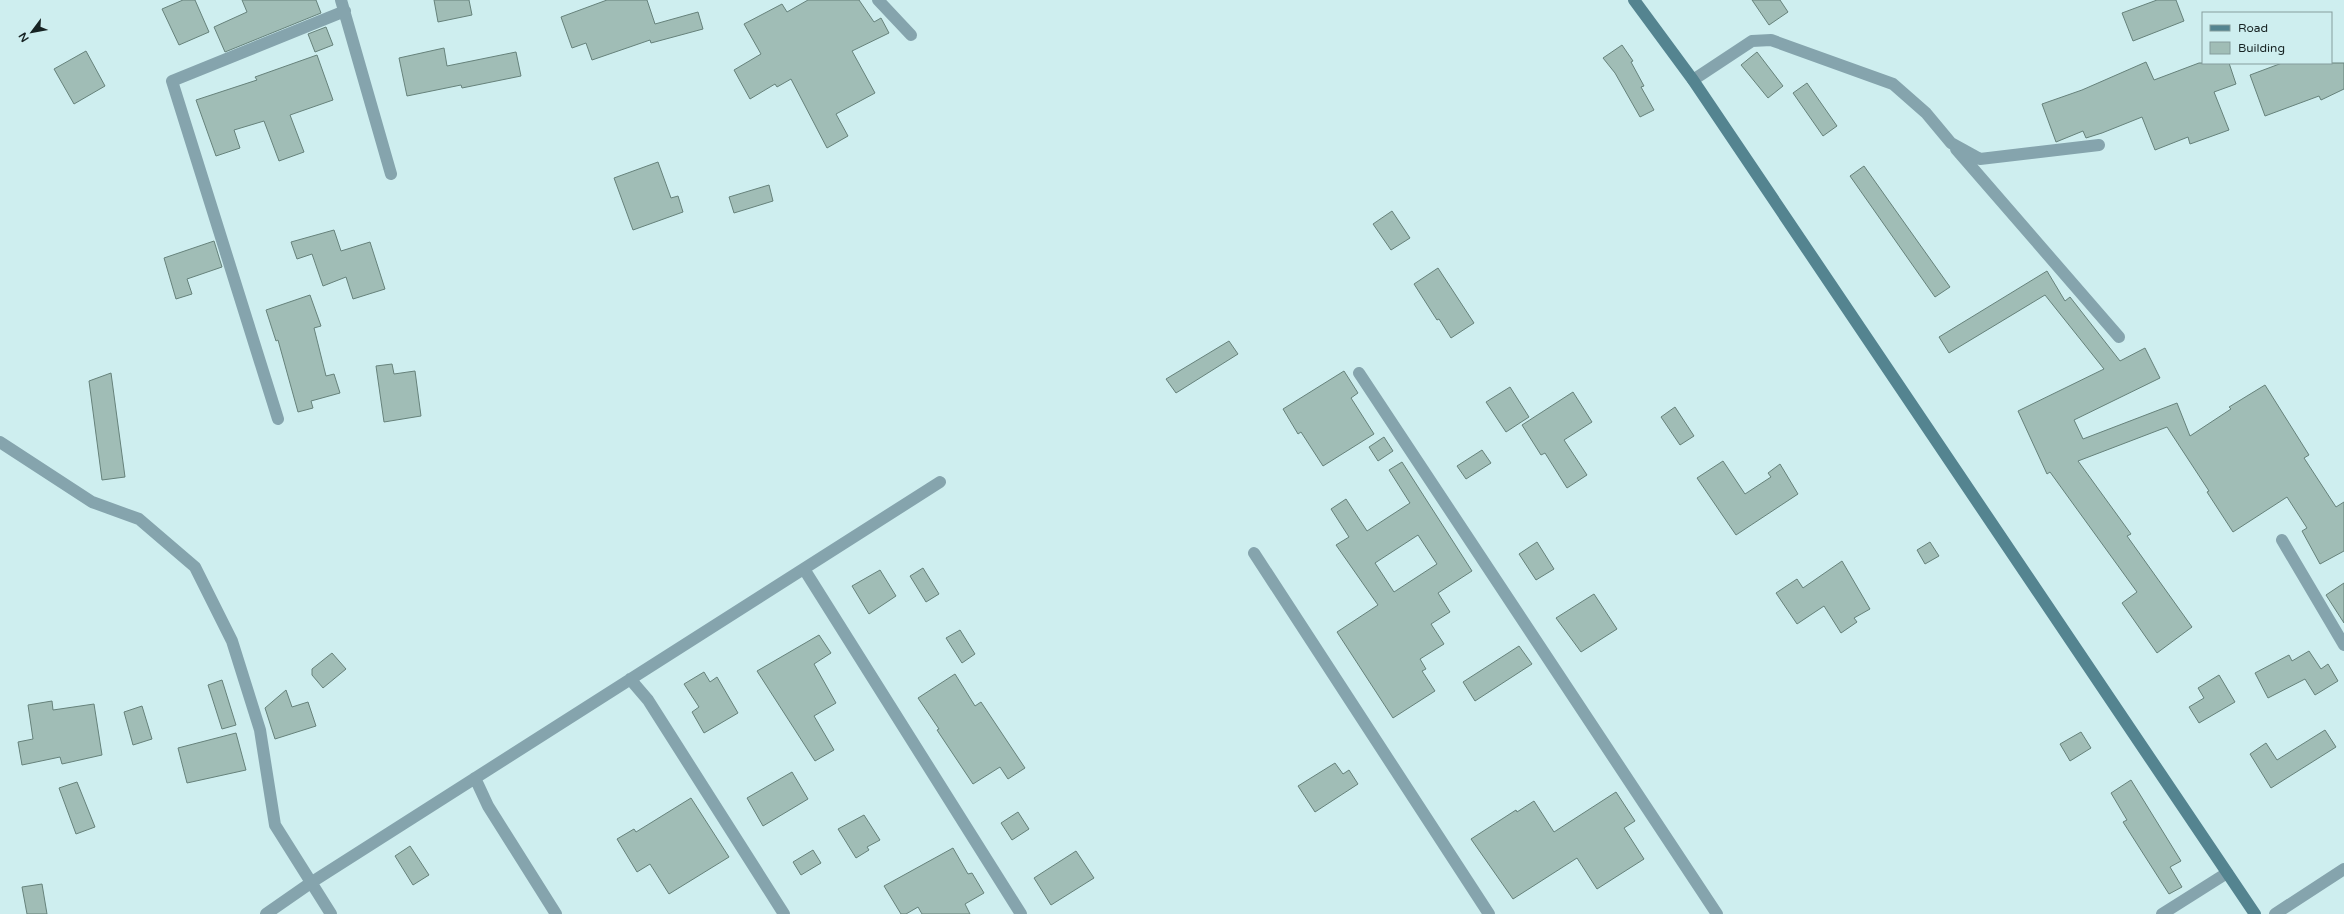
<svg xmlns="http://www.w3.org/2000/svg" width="2344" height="914" font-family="'Varela Round',sans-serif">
<rect width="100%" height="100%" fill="#ceeeef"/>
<!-- building -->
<path fill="#a0bdb6" stroke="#66827b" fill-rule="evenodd" d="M183,0H195L209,32L179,45L162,9Z
M242,0H316L321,13L225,52L214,27L247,12Z
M434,0H469L472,15L438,22Z
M607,0H647L655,24L698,12L703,29L651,43L650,40L592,60L586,43L572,48L561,17Z
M808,0H859L874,22L881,18L889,33L852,51L875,93L836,114L848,136L827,148L791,79L777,87L775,84L750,99L734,70L761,54L744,24L782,4L787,12Z
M1752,0H1780L1788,12L1769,25Z
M2157,0H2176L2184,21L2133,41L2122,13Z
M326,27L333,45L315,52L308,34Z
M1622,45L1633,61L1631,62L1644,86L1641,87L1654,110L1640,117L1615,73L1603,58Z
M444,48L447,66L516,52L521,76L462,88L461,85L407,96L399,58Z
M86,51L105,86L74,104L54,69Z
M1757,52L1783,86L1768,98L1741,65Z
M317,55L333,100L290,115L304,152L279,161L264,121L234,130L240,148L216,156L196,100L257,80L255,77Z
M2146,62L2154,80L2199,63H2229L2236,84L2214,92L2229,130L2190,144L2188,137L2155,150L2142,117L2102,133L2086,138L2083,131L2056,142L2042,104L2082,90Z
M2282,63H2344V89L2321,100L2319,96L2265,116L2250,75Z
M1807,83L1837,126L1823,136L1793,93Z
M658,162L671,198L678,196L683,212L633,230L614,178Z
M1864,166L1950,287L1935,297L1850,176Z
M769,185L773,201L734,213L729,197Z
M1392,211L1410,238L1391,250L1373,224Z
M334,230L341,251L370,242L385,289L353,299L346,277L323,286L312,254L297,259L291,242Z
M214,241L222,267L187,279L192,294L176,299L164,258Z
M1438,268L1474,323L1451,338L1439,319L1437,320L1414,284Z
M2047,271L2065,301L2070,297L2120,361L2145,348L2160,378L2074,420L2083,439L2177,403L2190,436L2231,409L2229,407L2265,385L2309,455L2304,458L2336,507L2344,502V551L2320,564L2302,531L2307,528L2287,497L2233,532L2207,492L2209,491L2167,427L2078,461L2131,534L2127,536L2192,627L2157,653L2122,603L2137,592L2050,472L2047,474L2018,411L2104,369L2045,295L1949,353L1939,337Z
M310,295L321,326L314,328L326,376L334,374L340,393L311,401L313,408L298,412L278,340L276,341L266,310Z
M1229,341L1238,354L1176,393L1166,379Z
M392,364L394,374L415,371L421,416L384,422L376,366Z
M1344,371L1358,393L1351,398L1374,434L1323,466L1301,432L1298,434L1283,409Z
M111,373L125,477L102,480L89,381Z
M1510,387L1529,417L1506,432L1486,402Z
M1573,392L1592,422L1564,440L1587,475L1567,488L1545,453L1541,455L1522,425Z
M1675,407L1694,436L1680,445L1661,417Z
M1384,437L1393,451L1378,461L1369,447Z
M1482,450L1491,463L1466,479L1457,466Z
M1723,461L1745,494L1771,477L1768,473L1780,464L1798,494L1736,535L1697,478Z
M1402,462L1472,571L1438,593L1450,612L1431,624L1444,644L1420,659L1426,669L1422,671L1435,691L1393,718L1337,632L1378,605L1336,545L1349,537L1331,509L1346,499L1367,531L1410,503L1389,470ZM1418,535L1437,564L1394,592L1375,563Z
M1537,542L1554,569L1536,580L1519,554Z
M1930,542L1939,556L1925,564L1917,550Z
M1842,561L1870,609L1854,618L1857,622L1841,633L1824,606L1797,624L1776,593L1797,579L1803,588Z
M923,568L939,594L926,602L910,576Z
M880,570L896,596L869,614L852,586Z
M2344,583V623L2326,595Z
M1594,594L1617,629L1581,652L1556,618Z
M960,630L975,654L962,663L946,638Z
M819,635L831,653L814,664L836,703L814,716L834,750L815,761L757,671Z
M1519,646L1532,664L1475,701L1463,682Z
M2309,651L2321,669L2328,664L2338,681L2315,695L2305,679L2268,698L2255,673L2289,655L2292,661Z
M332,653L346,669L323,688L312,675V669Z
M704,672L710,682L717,677L738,713L704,733L692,712L699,707L684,684Z
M955,674L975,706L981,702L1025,768L1008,779L1000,767L973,784L937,730L939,729L918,698Z
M2219,675L2235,702L2199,723L2189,707L2204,698L2198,688Z
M222,680L236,725L222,729L208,685Z
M286,690L292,707L308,702L316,726L275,739L265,708Z
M52,701L53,710L94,704L102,755L62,764L60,757L22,765L18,742L33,739L28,705Z
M142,706L152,739L133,745L124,712Z
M2325,730L2336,747L2271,788L2250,754L2266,743L2277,760Z
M2081,732L2091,748L2070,761L2060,744Z
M236,733L246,770L187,783L178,748Z
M1335,763L1343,774L1349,770L1358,784L1315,812L1298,786Z
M792,772L808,799L763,826L747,798Z
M2131,780L2181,861L2170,867L2182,887L2169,894L2123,822L2127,820L2111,793Z
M77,782L95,827L76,834L59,788Z
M1616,792L1635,821L1624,828L1644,859L1597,889L1577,858L1513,899L1471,839L1516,810L1517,812L1534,801L1554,832Z
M691,798L729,857L669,894L650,864L637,872L617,839L634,829L636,832Z
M1018,812L1029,829L1012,840L1001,823Z
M864,815L880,840L867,847L869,850L856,858L838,829Z
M410,846L429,875L413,885L395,856Z
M953,848L968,874L972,873L984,893L965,904L970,914H922L918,907L906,914H901L884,886Z
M813,850L821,863L801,875L793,862Z
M1076,851L1094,878L1051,905L1034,878Z
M42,884L47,914H27L22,887Z"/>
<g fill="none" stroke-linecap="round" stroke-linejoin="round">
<!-- street -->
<path stroke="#85a4ad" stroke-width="12" d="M341,0L391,174
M878,0L911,35
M1693,80L1752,41L1771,40L1893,84L1926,113L1951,143L1980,159L2099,145
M1956,149L2119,337
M1359,373L1717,914
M278,419L172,81L345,11
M0,442L92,502L139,519L195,567L232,641L260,730L275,825L331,914
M2282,540L2344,645
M1254,553L1489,914
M804,569L1021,914
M630,679L648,700L784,914
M475,778L488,806L556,914
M266,914L312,882L940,482
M2162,914L2227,873
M2275,914L2344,869"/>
<!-- secondary -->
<path stroke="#548490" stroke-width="12" d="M1634,0L1693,80L2255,914"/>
</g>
<!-- legend -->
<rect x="2202" y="12" width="130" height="52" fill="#ceeeef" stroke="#859d9d"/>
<rect x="2210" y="25" width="20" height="6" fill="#548490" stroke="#859d9d"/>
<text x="2238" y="32" font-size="12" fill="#172323">Road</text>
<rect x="2210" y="42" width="20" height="12" fill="#a0bdb6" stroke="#859d9d"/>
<text x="2238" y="52" font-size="12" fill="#172323">Building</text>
<!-- north arrow -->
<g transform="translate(32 32) rotate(238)" stroke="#ceeeef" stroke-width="3" paint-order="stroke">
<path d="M0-3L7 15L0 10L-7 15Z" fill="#172323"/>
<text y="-6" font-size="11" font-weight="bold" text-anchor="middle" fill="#172323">N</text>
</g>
</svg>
